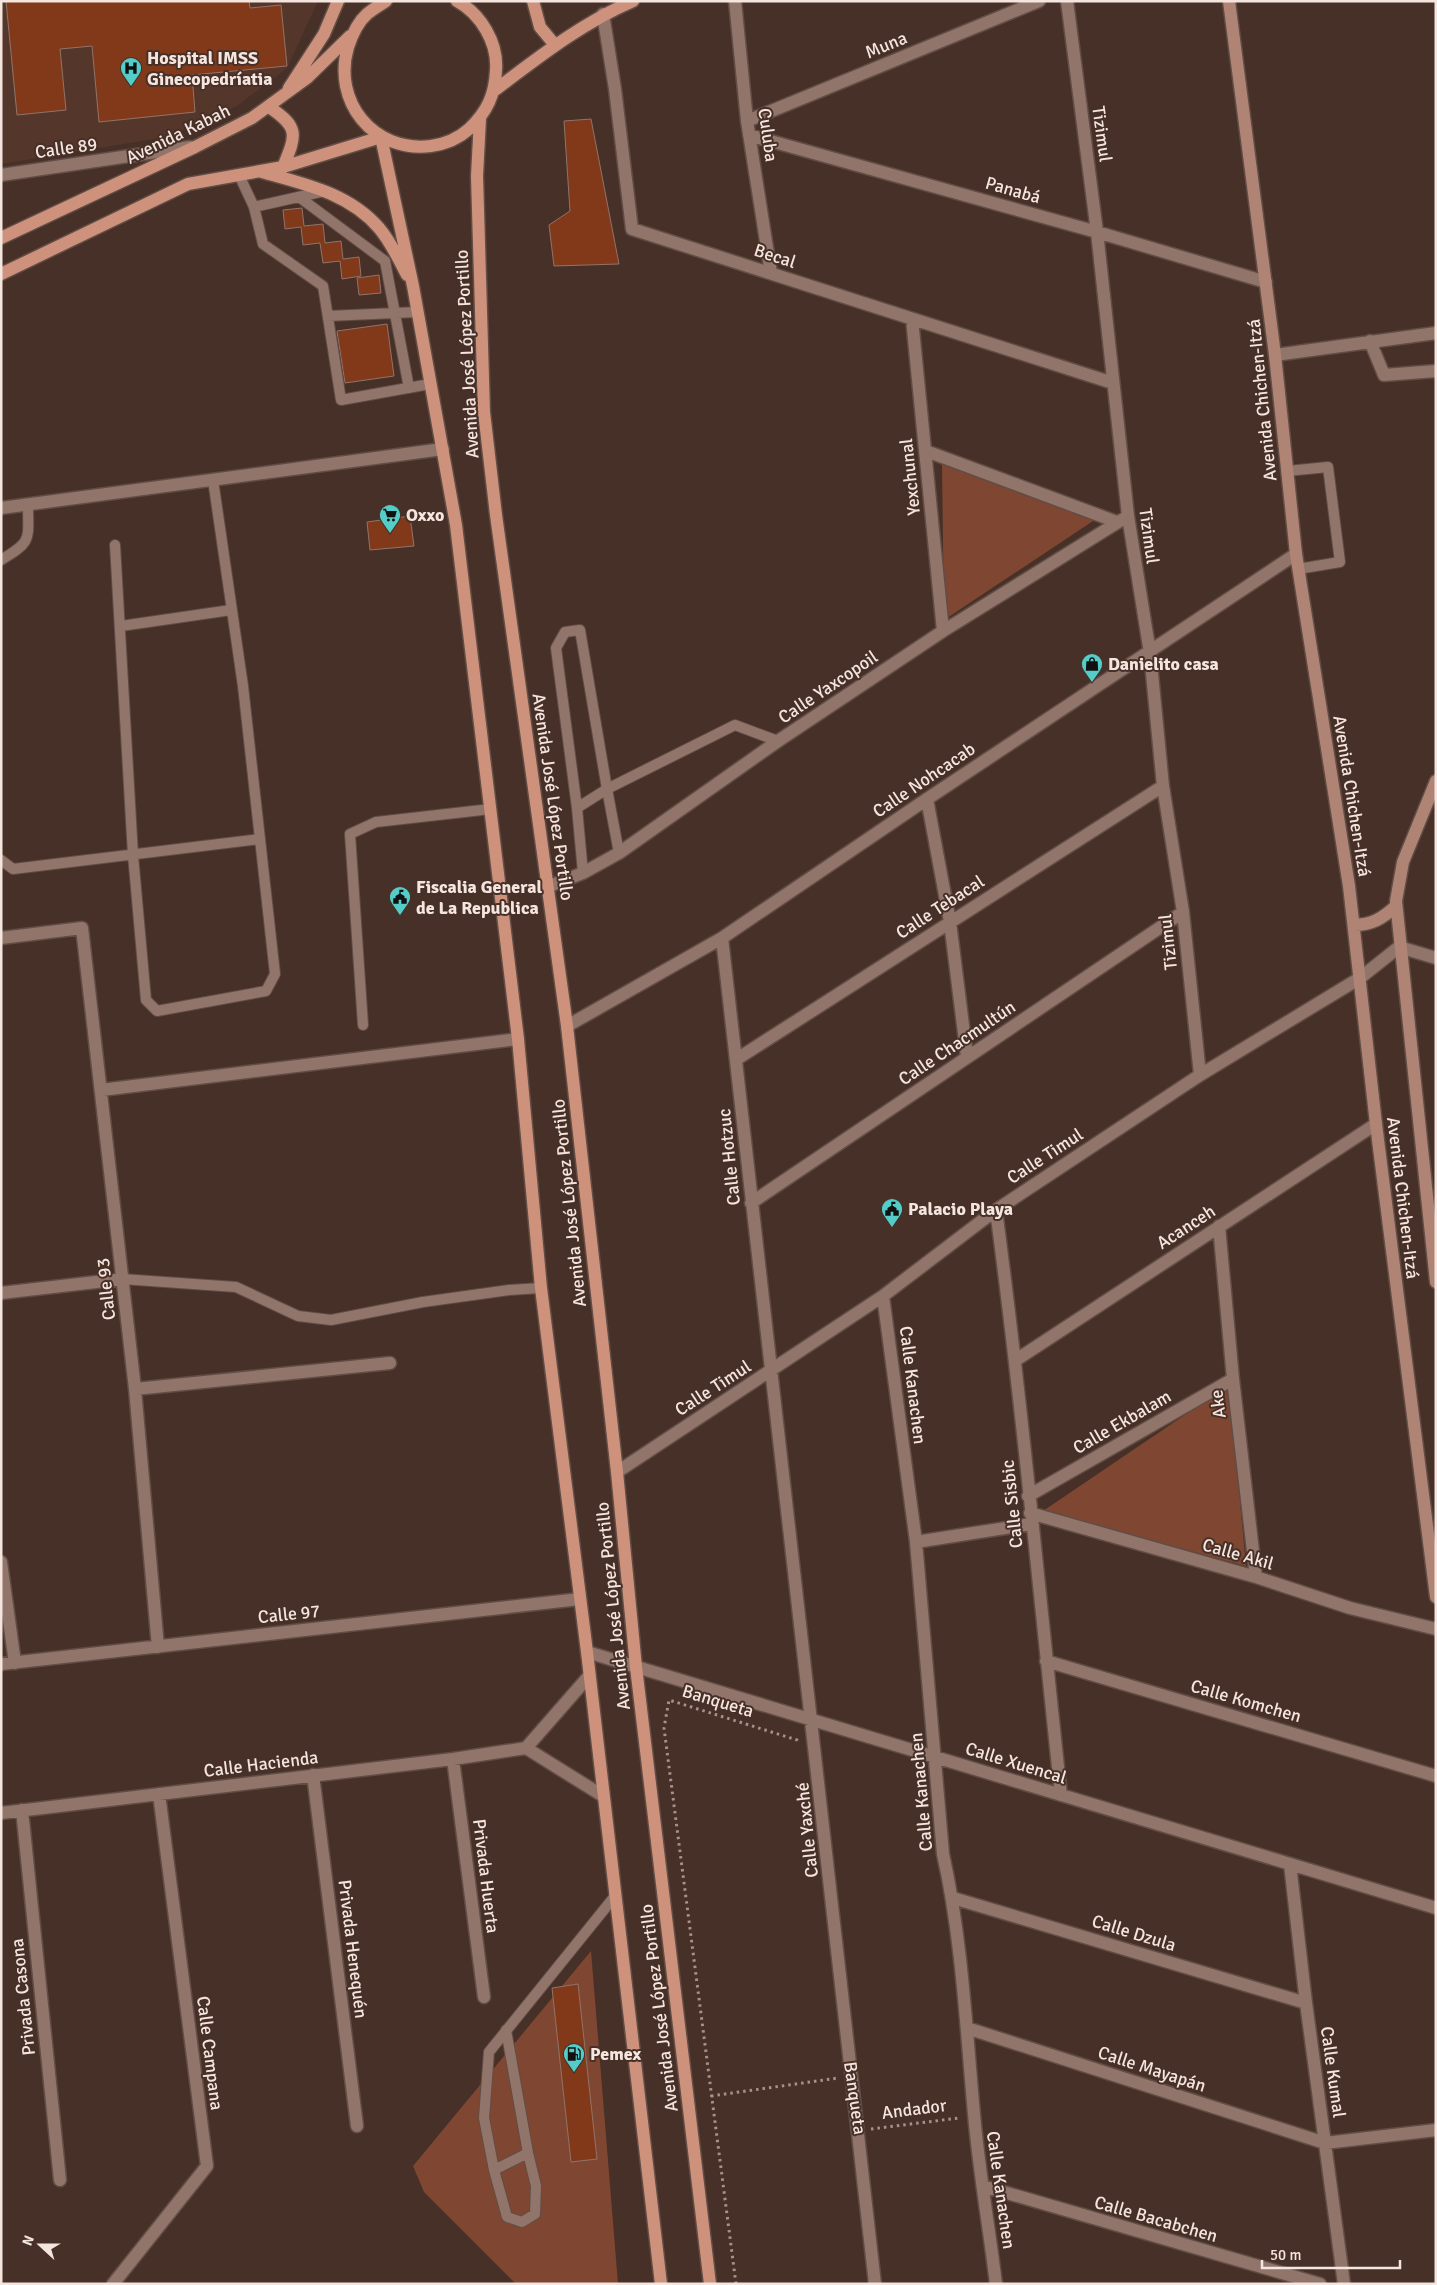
<svg xmlns="http://www.w3.org/2000/svg" width="1437" height="2285" font-family="Signika,sans-serif">
<rect width="100%" height="100%" fill="#473027"/>
<!-- built -->
<path fill="#55362a" d="M1,1H318L287,68L237,106L166,137L1,164Z"/>
<!-- green -->
<path fill="#7f4732" d="M942,463L1096,519L944,620Z
M1229,1385L1246,1566L1043,1511Z
M591,1951L618,2284H516L424,2192L413,2166Z"/>
<!-- building -->
<path fill="#82391a" stroke="#90746a" d="M6,1H249L250,8L281,5L287,66L192,75L195,112L99,122L92,46L60,49L66,110L17,115Z
M591,119L619,264L554,266L549,225L570,211L564,121Z
M302,208L304,226L323,224L325,243L341,241L343,259L359,257L361,276L342,279L340,261L323,263L320,243L303,245L301,227L285,229L283,210Z
M379,275L381,293L359,295L357,278Z
M387,324L394,376L345,383L337,331Z
M410,516L414,546L370,550L367,522Z
M578,1984L597,2159L571,2162L552,1988Z"/>
<g fill="none" stroke-linecap="round" stroke-linejoin="round">
<!-- service casing -->
<g stroke="#614d45" stroke-width="12">
<path id="service" d="M239,175L254,207L263,244L323,286L341,400L430,384
M299,197L385,261L409,388
M254,207L325,191
M328,316L418,312
M1287,471L1328,467L1340,562L1298,569
M115,545L133,855L146,1000L157,1011L266,991L275,974L243,686L213,480
M1,560C33,541 28,540 28,504
M121,626L231,610
M577,808L607,789L580,630L565,632L556,648L577,808L583,873
M619,853L607,789L735,725L778,741
M1,860L13,869L260,839
M363,1025L350,834L376,822L491,809
M122,1279L236,1287L298,1316L331,1320L423,1302L509,1290L541,1288
M506,2030L528,2153L536,2186L535,2214L522,2222L507,2217L494,2170L484,2118L489,2052L615,1896
M494,2170L528,2153"/>
</g>
<!-- minor casing -->
<g stroke="#614d45" stroke-width="15">
<path id="minor" d="M735,1L747,121L771,273
M1067,1L1097,232L1128,516L1150,653L1163,786L1183,912L1200,1075
M603,14L615,89L632,229L1113,383
M747,121L1039,1
M749,135L1097,232L1266,282
M912,319L943,631
M1370,341L1384,375L1436,371
M1275,355L1436,333
M926,451L1117,522
M1,508L443,449
M927,799L950,922L967,1057
M547,887L583,873L619,853L778,741L943,631L1128,516
M1,938L82,928L135,1389L158,1647
M722,938L875,2284
M567,1026L722,938L927,799L1296,554
M737,1059L1163,786
M101,1090L518,1039
M751,1203L1183,912
M996,1210C1022,1404 1040,1600 1061,1795
M1219,1226L1233,1379L1256,1577
M1,1293L122,1279
M883,1296L916,1542L943,1854C962,1939 966,2027 974,2114C979,2171 989,2227 996,2284
M1016,1360L1376,1124
M135,1389L390,1363
M617,1472L883,1296L996,1210L1200,1075L1360,978L1399,947L1436,958
M1028,1496L1233,1379
M1030,1513L1256,1577L1350,1608L1436,1629
M916,1542L1031,1524
M1,1562L15,1663
M587,1652L1436,1908
M1046,1661L1436,1776
M1,1664L580,1599
M526,1748L603,1796
M453,1759L484,1997
M313,1775L357,2126
M22,1810L60,2180
M1,1813L453,1759L526,1748L589,1676
M1290,1864L1306,2003L1344,2284
M953,1898L1306,2003
M967,2028L1325,2143L1436,2130
M983,2186L1320,2284
M113,2284L207,2166L159,1794"/>
</g>
<!-- tertiary casing -->
<g stroke="#614d45" stroke-width="15">
<path id="tertiary" d="M1,175L190,147"/>
</g>
<!-- secondary casing -->
<g stroke="#614d45" stroke-width="15">
<path id="secondary" d="M1229,1L1275,355L1296,554L1349,886L1376,1124L1436,1597
M1436,781L1403,862L1396,901L1436,1282
M1354,925C1372,925 1383,918 1396,906"/>
</g>
<!-- primary casing -->
<g stroke="#614d45" stroke-width="15">
<path id="primary" d="M386,1C380,5 373,9 367,14C358,22 352,35 348,47C332,101 373,153 431,146C445,144 458,139 469,129C487,112 495,95 496,70C498,43 481,14 457,1
M533,1L540,27L555,45
M289,88L324,34L338,1
M495,90C539,57 582,23 633,1
M269,107C299,127 297,134 283,167
M480,119L477,176L484,412L496,515L567,1026L617,1472L636,1667L710,2284
M381,137L413,286L456,525L518,1039L541,1288L587,1652L661,2284
M262,172C304,184 349,193 379,228C391,242 399,260 407,275
M1,238L195,147L252,118L307,78L350,36
M1,274L188,184L283,167L381,137"/>
</g>
<!-- path -->
<path stroke="#a6928b" stroke-width="3" stroke-dasharray="2.5 4" stroke-linecap="butt" d="M711,2096L838,2078
M871,2129L959,2118
M736,2284L664,1728L669,1700L797,1740L798,1742"/>
<!-- service -->
<use href="#service" stroke="#91756b" stroke-width="10"/>
<!-- minor -->
<use href="#minor" stroke="#91756b" stroke-width="12"/>
<!-- tertiary -->
<use href="#tertiary" stroke="#91756b" stroke-width="12"/>
<!-- secondary -->
<use href="#secondary" stroke="#b08474" stroke-width="12"/>
<!-- primary -->
<use href="#primary" stroke="#ce927c" stroke-width="12"/>
</g>
<!-- icons -->
<defs>
<g id="hospital-pin" transform="scale(1.125)"><path d="M0 17L-7.5 6A9.5 9.5 0 1 1 7.5 6Z" fill="#54cdc8" stroke="#473027"/><path d="M-5-5h3v3.5h4V-5h3V5h-3V1.5h-4V5h-3Z" fill="#111"/></g>
<g id="supermarket-pin" transform="scale(1.125)"><path d="M0 17L-7.5 6A9.5 9.5 0 1 1 7.5 6Z" fill="#54cdc8" stroke="#473027"/><path d="M-6-5.5h2.5l.6 2H6L4.5 2H-2.5L-4.4-4H-6ZM-1.5 3.2a1.3 1.3 0 1 0 .1 0ZM3 3.2a1.3 1.3 0 1 0 .1 0Z" fill="#111"/></g>
<g id="shop-pin" transform="scale(1.125)"><path d="M0 17L-7.5 6A9.5 9.5 0 1 1 7.5 6Z" fill="#54cdc8" stroke="#473027"/><path d="M-5-2.5h2.3a2.7 3.5 0 0 1 5.4 0H5L5.5 6h-11ZM-1.5-2.5h3a1.5 2.3 0 0 0-3 0Z" fill="#111"/></g>
<g id="civic-pin" transform="scale(1.125)"><path d="M0 17L-7.5 6A9.5 9.5 0 1 1 7.5 6Z" fill="#54cdc8" stroke="#473027"/><path d="M-.6-6.5H3V-4.5H.6V-3L4-1V1h2V6H-6V1h2V-1L-.6-3ZM-1.2 2.5V6h2.4V2.5Z" fill="#111"/></g>
<g id="fuel-pin" transform="scale(1.125)"><path d="M0 17L-7.5 6A9.5 9.5 0 1 1 7.5 6Z" fill="#54cdc8" stroke="#473027"/><path d="M-5.5-6h7V0h2V4h1.3V-2.5L3-4.5l.8-.8L6-3V5H2.5V1h-1V6h-7ZM-4.2-4.7v3.2H.2V-4.7Z" fill="#111"/></g>
</defs>
<g fill-rule="evenodd">
<use href="#hospital-pin" x="131" y="68"/>
<use href="#supermarket-pin" x="390" y="515"/>
<use href="#shop-pin" x="1092" y="664"/>
<use href="#civic-pin" x="400" y="897"/>
<use href="#civic-pin" x="892" y="1209"/>
<use href="#fuel-pin" x="574" y="2054"/>
</g>
<g text-anchor="middle" stroke-width="4" stroke-linejoin="round" paint-order="stroke">
<!-- street labels -->
<g font-size="18" fill="#f5e5df" stroke="#473027">
<text transform="translate(886 45) rotate(-22)" y="6">Muna</text>
<text transform="translate(178 134) rotate(-26)" y="6">Avenida Kabah</text>
<text transform="translate(1102 134) rotate(82)" y="6">Tizimul</text>
<text transform="translate(768 135) rotate(82)" y="6">Culuba</text>
<text transform="translate(66 148) rotate(-8)" y="6">Calle 89</text>
<text transform="translate(1013 190) rotate(16)" y="6">Panabá</text>
<text transform="translate(775 256) rotate(18)" y="6">Becal</text>
<text transform="translate(467 354) rotate(-93)" y="6">Avenida José López Portillo</text>
<text transform="translate(1262 400) rotate(-96)" y="6">Avenida Chichen-Itzá</text>
<text transform="translate(910 477) rotate(-96)" y="6">Yexchunal</text>
<text transform="translate(1149 536) rotate(82)" y="6">Tizimul</text>
<text transform="translate(828 687) rotate(-34)" y="6">Calle Yaxcopoil</text>
<text transform="translate(924 780) rotate(-34)" y="6">Calle Nohcacab</text>
<text transform="translate(1352 796) rotate(81)" y="6">Avenida Chichen-Itzá</text>
<text transform="translate(553 797) rotate(82)" y="6">Avenida José López Portillo</text>
<text transform="translate(940 907) rotate(-33)" y="6">Calle Tebacal</text>
<text transform="translate(1168 942) rotate(-96)" y="6">Tizimul</text>
<text transform="translate(957 1043) rotate(-34)" y="6">Calle Chacmultún</text>
<text transform="translate(1045 1156) rotate(-33)" y="6">Calle Timul</text>
<text transform="translate(729 1157) rotate(-96)" y="6">Calle Hotzuc</text>
<text transform="translate(1403 1198) rotate(83)" y="6">Avenida Chichen-Itzá</text>
<text transform="translate(569 1203) rotate(-96)" y="6">Avenida José López Portillo</text>
<text transform="translate(1186 1227) rotate(-33)" y="6">Acanceh</text>
<text transform="translate(106 1289) rotate(-96)" y="6">Calle 93</text>
<text transform="translate(913 1385) rotate(83)" y="6">Calle Kanachen</text>
<text transform="translate(713 1388) rotate(-33)" y="6">Calle Timul</text>
<text transform="translate(1218 1404) rotate(-97)" y="6">Ake</text>
<text transform="translate(1122 1422) rotate(-30)" y="6">Calle Ekbalam</text>
<text transform="translate(1012 1504) rotate(-96)" y="6">Calle Sisbic</text>
<text transform="translate(1238 1554) rotate(16)" y="6">Calle Akil</text>
<text transform="translate(613 1606) rotate(-96)" y="6">Avenida José López Portillo</text>
<text transform="translate(289 1614) rotate(-6)" y="6">Calle 97</text>
<text transform="translate(718 1701) rotate(17)" y="6">Banqueta</text>
<text transform="translate(1246 1701) rotate(16)" y="6">Calle Komchen</text>
<text transform="translate(1016 1763) rotate(17)" y="6">Calle Xuencal</text>
<text transform="translate(261 1764) rotate(-7)" y="6">Calle Hacienda</text>
<text transform="translate(921 1792) rotate(-95)" y="6">Calle Kanachen</text>
<text transform="translate(807 1830) rotate(-96)" y="6">Calle Yaxché</text>
<text transform="translate(486 1876) rotate(83)" y="6">Privada Huerta</text>
<text transform="translate(1134 1933) rotate(17)" y="6">Calle Dzula</text>
<text transform="translate(353 1949) rotate(83)" y="6">Privada Henequén</text>
<text transform="translate(23 1997) rotate(-96)" y="6">Privada Casona</text>
<text transform="translate(659 2008) rotate(-97)" y="6">Avenida José López Portillo</text>
<text transform="translate(210 2053) rotate(83)" y="6">Calle Campana</text>
<text transform="translate(1152 2069) rotate(18)" y="6">Calle Mayapán</text>
<text transform="translate(1333 2072) rotate(82)" y="6">Calle Kumal</text>
<text transform="translate(855 2098) rotate(82)" y="6">Banqueta</text>
<text transform="translate(914 2109) rotate(-7)" y="6">Andador</text>
<text transform="translate(1001 2190) rotate(82)" y="6">Calle Kanachen</text>
<text transform="translate(1156 2219) rotate(16)" y="6">Calle Bacabchen</text>
</g>
<!-- poi labels -->
<g font-size="18" font-weight="bold" fill="#f5e5df" stroke="#473027" text-anchor="start">
<text x="147" y="64">Hospital IMSS<tspan x="147" dy="21">Ginecopedríatia</tspan></text>
<text x="406" y="521">Oxxo</text>
<text x="1108" y="670">Danielito casa</text>
<text x="416" y="893">Fiscalia General<tspan x="416" dy="21">de La Republica</tspan></text>
<text x="908" y="1215">Palacio Playa</text>
<text x="590" y="2060">Pemex</text>
</g>
</g>
<!-- border -->
<rect width="1437" height="2285" fill="none" stroke="#f5e5df" stroke-width="5"/>
<!-- north arrow -->
<g transform="translate(40 2245) rotate(291)" stroke="#473027" stroke-width="4" paint-order="stroke">
<path d="M0-4L9 19L0 12L-9 19Z" fill="#f5e5df"/>
<text y="-8" font-size="14" font-weight="bold" text-anchor="middle" fill="#f5e5df">N</text>
</g>
<!-- scale -->
<path d="M1262 2260v8h138v-8" fill="none" stroke="#f5e5df" stroke-width="2.5"/>
<text x="1270" y="2260" font-size="15" fill="#f5e5df" stroke="#473027" stroke-width="4" paint-order="stroke">50 m</text>
</svg>
